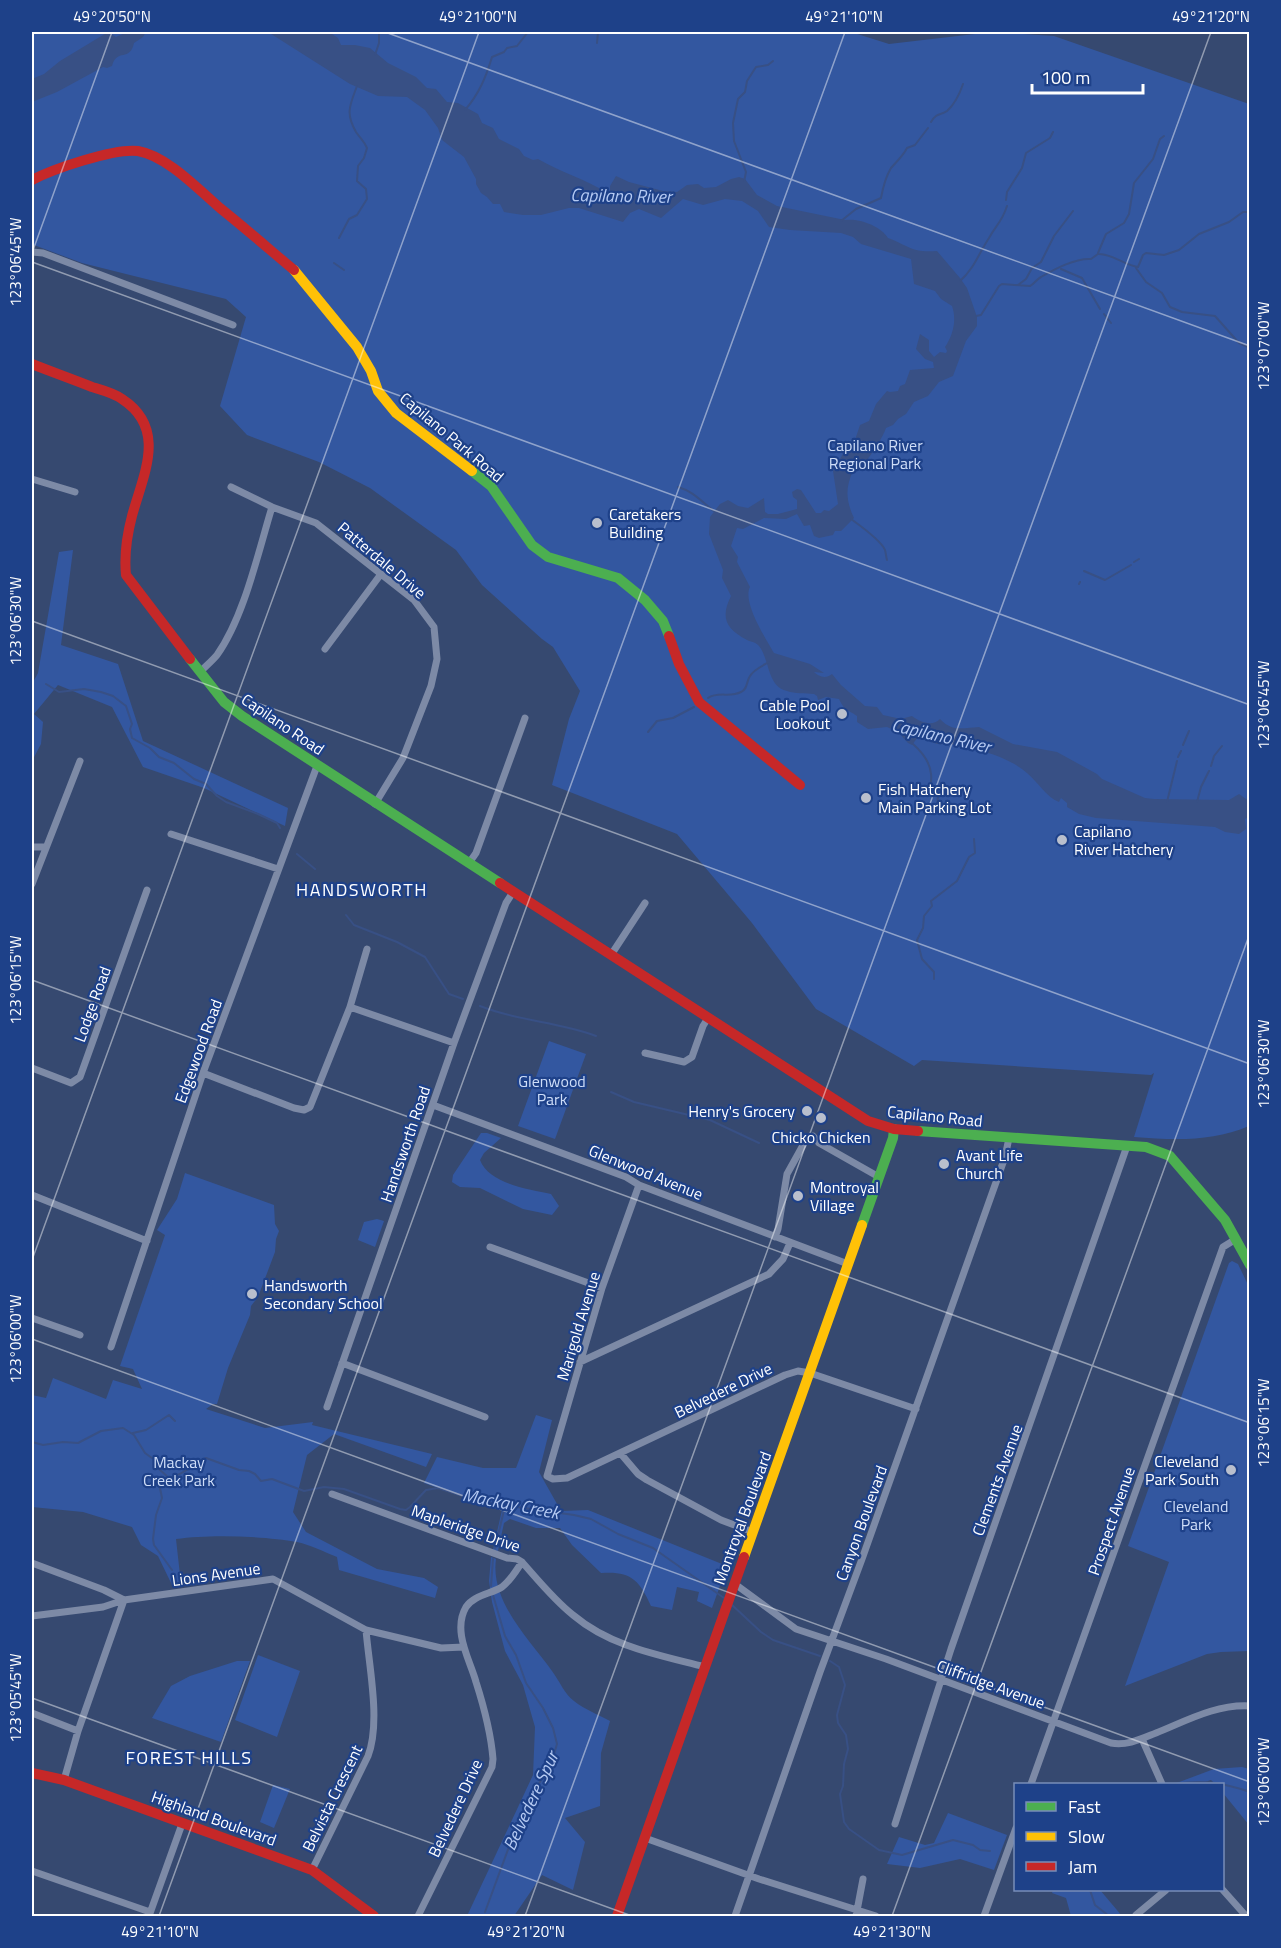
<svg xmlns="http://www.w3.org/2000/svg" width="1281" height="1948" font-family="'Titillium Web',sans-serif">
<rect width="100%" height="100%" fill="#364970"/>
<!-- green -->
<path fill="#3357a0" d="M32,32H851L889,44L992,32L1054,36L1249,104V1126C1212,1142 1174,1140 1134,1137L1154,1073L1151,1075L922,1060L914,1066L816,1009L752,923L677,834L552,785L569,719L580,691L553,647L542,639L482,585L456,550L370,488L319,462L247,435L220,406L246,317L226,299L82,263L34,245L32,247Z
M73,550L61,645L118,664L143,741L288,808L285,826L204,788L143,767L112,707L58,685L34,714L43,722L41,744L32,761V684L38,673L59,552Z
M549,1041L586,1054L555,1139L518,1126Z
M481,1133H487L501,1138L484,1153L480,1160C489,1184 529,1189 551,1194L559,1206L552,1215L523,1209L480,1188L460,1187L452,1182L453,1175Z
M185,1173L274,1205L275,1224L279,1231L276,1239L275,1252L258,1297L251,1306L250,1315L228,1368L217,1404H213L206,1409L265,1428L313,1422L312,1425L432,1454L426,1467L334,1434L307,1455L293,1512L306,1532L377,1569L424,1578L438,1587L435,1598L339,1570L337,1557C324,1552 311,1545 297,1542C264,1536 210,1534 176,1539L181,1584L172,1585L158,1556L141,1545L132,1527L83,1512L32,1507V1395L46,1398L53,1378L106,1399L113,1380L142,1389L133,1369L120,1366L165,1235L157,1230L177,1199Z
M377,1219L384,1221L375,1247L358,1240L364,1222Z
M1232,1261L1238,1264L1250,1289L1249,1651L1221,1652L1207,1654L1125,1686L1169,1562L1128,1546L1229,1263Z
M536,1415L552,1420L539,1472L561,1511L588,1510L727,1566L712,1608L697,1601L699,1592L677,1587L672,1610L651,1606C639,1579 630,1571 601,1573L572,1545L560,1528H536L510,1519L504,1523L498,1551L493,1550L502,1510L424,1483L437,1457L483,1468H516Z
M491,1557L496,1559C490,1602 530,1640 552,1671C559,1680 565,1695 574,1701C584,1709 599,1715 610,1721L601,1753L600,1806L565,1818L585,1842L573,1890L542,1875L514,1916H467L533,1775L535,1727L523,1685L505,1651L492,1602L489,1581Z
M258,1655L300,1671L277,1737L235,1720Z
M237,1661H250L221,1742L152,1718L171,1686L190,1676Z
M1242,1767L1249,1769V1825L1223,1793L1222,1784H1215L1211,1780L1199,1784H1174L1214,1769Z
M273,1785L290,1789L274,1828L260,1822Z
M948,1813L1007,1835L994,1870L960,1859L920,1868L887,1864L899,1837L925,1845L934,1843Z
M1053,1890H1100L1122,1916H1071L1066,1898L1052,1893Z"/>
<!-- water -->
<path fill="#385085" d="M108,32L116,37L127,32H146L143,37L134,43C130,62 117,48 112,66L107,68L103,67L57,92L32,102V79L44,74L60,61Z
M268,32H329L338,38L341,45H355L370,48L388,63L416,77L427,88L436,89L447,102L458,103L478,114L482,123L493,128L499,139L519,149L524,156L533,160L538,159C560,172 585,179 606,192L610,191V186L616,176L629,182L663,191L677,192L687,185L698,184L704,188L716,187L731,179L739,177L745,179L757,195L777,206L845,220C859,218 881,226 888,238C909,246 912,253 937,251L960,278L967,288L977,317V326L966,341L953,376L939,382L928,396L914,402L906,414L898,419L893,425L886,428C883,437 873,452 867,460L864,461L861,467L853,471C845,488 846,501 854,518L841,531H835L833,535L819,538L814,536L810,525L804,526L797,514L786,519L764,518L743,529L737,528L731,546L738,557L737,562L750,587C742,602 766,639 774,653L810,664L824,673L814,672C819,677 826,679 832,674L841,685L865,706L877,707L883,715L901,719L912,716C920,722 932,727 940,719C952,732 963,728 979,727L1013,744L1057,752L1097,774L1102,779L1145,798L1154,799L1229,800L1239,794L1249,801V817L1245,819L1246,829L1239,834L1225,832L1215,827L1096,818L1079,814L1067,807V803L1061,798L1059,802C1046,797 1038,782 1027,773C1007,756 981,750 956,746C948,742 941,746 934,743C927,740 926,738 918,737L912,745L908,743L898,732L887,727L868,729L857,722V716C846,708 846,713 839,699L826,697L818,700L817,696L814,694C805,693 795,694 787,691C767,686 770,660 759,646C756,642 751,642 747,640C726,629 720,618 731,596L722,578L723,570L709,534L710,517L720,504L728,500L738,506L748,508L764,498L765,512L768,514H778L797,509V500L793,497L792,492L797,489L801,490L816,513H821L824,510L829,511L838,504L833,471L844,452L852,449L860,425L869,421L876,404L887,391L890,392L898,391L900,386L905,384L910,370L934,368L933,362L925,359L916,349L920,334L929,340V351L934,357L940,352L946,353L947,351L945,347C953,335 957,320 952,306L941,299L935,291L914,284L911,259L861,244L853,237L841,233L790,230L769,227L758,211L742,201L725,199L703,205L683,199L661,218L639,209L630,213L623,222L579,208H569L541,215H523L504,212L500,204H493L487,197L481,193L476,184V179L464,157L442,140L438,128L425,110L407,97L378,96L350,84Z"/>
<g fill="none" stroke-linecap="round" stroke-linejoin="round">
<!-- stream -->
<path stroke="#385085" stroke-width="2" d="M597,43L598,32
M375,55L379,43V32
M465,110C479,94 486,77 492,57L504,52L507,48L517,46L528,32
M931,122C937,112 940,116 947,111C955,104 960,93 963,84
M744,182L746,172L734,141L733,123L738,99L745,92L747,81L756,67L768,65L773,61
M1006,200L1007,192L1022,168L1026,153L1050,138L1053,132
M841,221L856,209L881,198C883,187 885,178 891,168C897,161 903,156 907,148L915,145L928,128
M339,238L349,219L357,215L367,199L366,189L357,181L358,166L364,158L367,148C364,141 360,138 356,132C345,113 350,105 357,86
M1098,253L1106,234L1124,223L1129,214L1134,183L1153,159L1160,139L1164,136
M334,263L344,270
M1136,268L1146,282L1162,293L1170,307L1182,312L1215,316L1239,343L1250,348
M1061,269L1082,278L1100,309
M960,281C974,269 979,253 989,238C996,225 1002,222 1007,206
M1018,285L1026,279L1032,268L1041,262L1054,236L1073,211
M1104,314L1111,323
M976,316L981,315L999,286L1002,284L1030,286C1034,284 1037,279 1041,277C1055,269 1075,258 1091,259L1098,254C1111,253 1124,265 1138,267L1143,255L1146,253L1164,255L1179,250L1199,234L1229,222L1243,212H1250
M678,487C693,491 703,503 715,512
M851,519C859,525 881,540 885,550C886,553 886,557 887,560
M1134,562L1139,559
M1084,571L1105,580L1131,565
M1079,584L1080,582
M46,684L59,692L84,689L101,692L113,696L126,706L132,724L130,729L132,738L150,748L159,757L174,763L194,779L206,784L217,796L226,802L258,814L277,823L280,828
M708,698C718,691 730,698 741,692C748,689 746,682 750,676C753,670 764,665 769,662
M648,732L657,721L673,718L694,707
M913,744C922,752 930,761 931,774C932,779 930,783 931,788C940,794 938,796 937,805
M1183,745L1189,731
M1178,757L1181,751
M1211,766L1214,756L1222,746
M1167,802L1177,761
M1197,802L1201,787L1209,771
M297,854L315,869
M346,915L354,925L397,942L425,957L449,994L463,999
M934,979V972L922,959L917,940L923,928L924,916L932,906L931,901L957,881L969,857L975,853L974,839
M480,1006C517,1021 559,1022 596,1036
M611,1092L634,1102L710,1120L759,1143
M133,1433L146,1430L169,1415L175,1421
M32,1442L43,1445L63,1442L78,1443L101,1431L123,1428L134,1435L145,1453L156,1461L159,1469L169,1478C184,1475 193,1464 206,1458L239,1470L249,1471L255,1474L261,1481L272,1479L304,1491L324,1487L344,1489L400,1509L406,1510L410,1507L426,1490L438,1488L481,1502L574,1515L591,1519L618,1534L653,1548L724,1598
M160,1488L162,1498L156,1515L153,1539L154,1545L172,1570
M495,1548L505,1506
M491,1586L493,1559
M731,1604L761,1632L773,1640L820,1656
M830,1661L839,1667L845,1685L837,1715L838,1723L846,1735L848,1749L844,1764L843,1786L840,1794L844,1822L849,1829L879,1850L902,1855L953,1840L973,1845L980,1850L990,1851
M1174,1784C1203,1780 1221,1782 1250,1792
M1090,1890L1095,1905L1109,1916
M485,1912L510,1844L533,1794L552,1761L557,1744L553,1728L543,1708L526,1683L516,1655L505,1636L493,1595"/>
<!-- street -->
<path stroke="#7d8aa6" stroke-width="7" d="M32,252L43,253L233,325
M32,479L75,492
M231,487L272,507L316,523L414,600L434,627L437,659L431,686L403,758L375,804
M325,649L381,574
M200,672C206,666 212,661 217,655C244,617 258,553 272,507
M171,834L278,869
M32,847H45
M469,863L476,853L525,718
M32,884L80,761
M611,955L645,903
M350,1007L454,1043
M645,1053L684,1062L692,1057L703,1026L708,1018
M32,1068L71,1083L80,1077L147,890
M203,1073L294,1108L304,1110L310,1107L350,1007L367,949
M433,1105L626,1177L639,1185L848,1264
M639,1185L602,1288L547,1476L553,1479L567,1478L785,1375L798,1371L810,1373L916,1409
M32,1195L147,1241
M775,1237L778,1229L787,1174L807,1138L813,1136L819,1143L879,1177
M490,1247L602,1288
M32,1318L80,1335
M111,1347L203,1073L317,766
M580,1362L769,1274L783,1259L790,1243
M342,1363L485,1417
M327,1407L454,1043L506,903L513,892
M621,1454L638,1474L647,1480L721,1520L753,1532
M332,1494L507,1558L517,1559L522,1562C538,1580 554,1600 573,1615C611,1647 659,1655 705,1667
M32,1563L104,1590L124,1600L78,1731L64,1780
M735,1584L796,1629L886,1659L1111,1743C1127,1746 1141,1739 1156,1733C1186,1721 1216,1704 1250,1706
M32,1616L103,1607L124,1600L273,1579L366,1630L441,1648L464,1647
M32,1713L78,1731
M1142,1739L1162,1784
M1031,1784L1223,1247L1236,1239
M895,1824L951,1649L1127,1146
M645,1838L759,1879L876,1916
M312,1870L368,1756C381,1722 369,1667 366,1630
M32,1871L150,1912
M1222,1889L1246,1916
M1136,1915L1166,1890
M149,1916L182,1824
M418,1916L492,1767L493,1759C491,1734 484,1707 476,1682C470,1660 452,1631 466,1607C474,1595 491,1594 502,1587C511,1580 516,1571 522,1562
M735,1916L820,1672L862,1559L1005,1157L1009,1138
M856,1916L863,1879
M984,1916L1016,1828"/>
<!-- fast -->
<path stroke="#4caf50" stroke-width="10" d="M472,471L491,486L532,545L548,557L618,578L645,600L663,621L669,636
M190,659L224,702L242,716L500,883
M918,1131L1146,1147L1170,1156L1225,1220L1250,1265
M862,1225L893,1138L894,1129"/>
<!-- slow -->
<path stroke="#ffc107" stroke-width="10" d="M294,270L357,347L371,371L378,391L396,413L472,471
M744,1557L862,1225"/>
<!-- jam -->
<path stroke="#c62828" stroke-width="10" d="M32,180C53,169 114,148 138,151C167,156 198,189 220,208C245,228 269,249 294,270
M32,364C52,372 72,379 92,387C102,390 114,393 122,399C168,429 143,475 132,516C127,535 124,555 126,575L190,659
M669,636L679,664L699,702L800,785
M500,883L868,1121L894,1129L918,1131
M32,1773L64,1780L312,1870L374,1916
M617,1916L744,1557"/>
</g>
<!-- ticks -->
<path fill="none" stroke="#fff" stroke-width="1.5" stroke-opacity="0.45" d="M385,32L1250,346M32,253L112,32M32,262L1250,705M32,621L1250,1064M32,980L1250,1423M32,1260L479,32M32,1339L1250,1782M32,1698L632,1916M159,1916L845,32M525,1916L1211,32M892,1916L1250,933"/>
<!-- markers -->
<g fill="#b9bfcd" stroke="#1e4189" stroke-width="2">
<circle cx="597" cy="523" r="6"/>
<circle cx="842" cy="714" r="6"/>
<circle cx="866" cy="798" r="6"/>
<circle cx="1062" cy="840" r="6"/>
<circle cx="807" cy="1111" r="6"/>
<circle cx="821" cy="1118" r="6"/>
<circle cx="944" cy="1164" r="6"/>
<circle cx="798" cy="1196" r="6"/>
<circle cx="252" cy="1294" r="6"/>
<circle cx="1231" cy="1470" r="6"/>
</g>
<g text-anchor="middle" stroke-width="4.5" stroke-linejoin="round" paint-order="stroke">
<!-- street labels -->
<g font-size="16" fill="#fff" stroke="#1e4189">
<text transform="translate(452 437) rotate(40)" y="6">Capilano Park Road</text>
<text transform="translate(382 560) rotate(40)" y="6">Patterdale Drive</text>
<text transform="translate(283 724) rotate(34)" y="6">Capilano Road</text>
<text transform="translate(92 1004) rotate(-70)" y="6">Lodge Road</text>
<text transform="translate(198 1051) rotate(-70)" y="6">Edgewood Road</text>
<text transform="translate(935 1116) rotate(6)" y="6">Capilano Road</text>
<text transform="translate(405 1144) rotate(-71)" y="6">Handsworth Road</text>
<text transform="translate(646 1172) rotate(22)" y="6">Glenwood Avenue</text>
<text transform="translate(578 1326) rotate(-73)" y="6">Marigold Avenue</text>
<text transform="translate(723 1390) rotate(-26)" y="6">Belvedere Drive</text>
<text transform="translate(997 1480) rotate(-70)" y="6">Clements Avenue</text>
<text transform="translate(742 1518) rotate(-70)" y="6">Montroyal Boulevard</text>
<text transform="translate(1111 1521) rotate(-71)" y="6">Prospect Avenue</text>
<text transform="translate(861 1523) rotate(-70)" y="6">Canyon Boulevard</text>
<text transform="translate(466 1528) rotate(19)" y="6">Mapleridge Drive</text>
<text transform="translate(216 1574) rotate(-8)" y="6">Lions Avenue</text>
<text transform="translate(991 1684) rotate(20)" y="6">Cliffridge Avenue</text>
<text transform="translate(332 1798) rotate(-64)" y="6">Belvista Crescent</text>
<text transform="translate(455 1808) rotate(-65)" y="6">Belvedere Drive</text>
<text transform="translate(214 1818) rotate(20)" y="6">Highland Boulevard</text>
</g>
<!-- park labels -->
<g font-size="16" fill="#ceddf8" stroke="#1e4189">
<text x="875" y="451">Capilano River<tspan x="875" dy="18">Regional Park</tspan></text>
<text x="552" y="1087">Glenwood<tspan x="552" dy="18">Park</tspan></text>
<text x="179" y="1468">Mackay<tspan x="179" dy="18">Creek Park</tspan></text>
<text x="1196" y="1512">Cleveland<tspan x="1196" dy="18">Park</tspan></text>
</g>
<!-- poi labels -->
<g font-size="16" fill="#fff" stroke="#1e4189" text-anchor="start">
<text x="609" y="520">Caretakers<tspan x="609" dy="18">Building</tspan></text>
<text x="830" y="711" text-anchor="end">Cable Pool<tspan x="830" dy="18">Lookout</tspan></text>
<text x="878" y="795">Fish Hatchery<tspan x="878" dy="18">Main Parking Lot</tspan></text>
<text x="1074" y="837">Capilano<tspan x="1074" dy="18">River Hatchery</tspan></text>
<text x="795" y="1117" text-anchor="end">Henry's Grocery</text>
<text x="821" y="1143" text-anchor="middle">Chicko Chicken</text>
<text x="956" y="1161">Avant Life<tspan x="956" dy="18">Church</tspan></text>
<text x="810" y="1193">Montroyal<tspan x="810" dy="18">Village</tspan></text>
<text x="264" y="1291">Handsworth<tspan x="264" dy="18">Secondary School</tspan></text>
<text x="1219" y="1467" text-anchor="end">Cleveland<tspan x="1219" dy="18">Park South</tspan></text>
</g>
<!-- water labels -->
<g font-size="18" font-style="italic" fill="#b5caf3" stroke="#1e4189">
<text transform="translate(621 196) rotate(1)" y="6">Capilano River</text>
<text transform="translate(941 736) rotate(13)" y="6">Capilano River</text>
<text transform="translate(511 1504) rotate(11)" y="6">Mackay Creek</text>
<text transform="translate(531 1801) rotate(-65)" y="6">Belvedere Spur</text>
</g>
<!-- neighbourhood labels -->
<g font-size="18" letter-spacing="1.5" fill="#fff" stroke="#1e4189">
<text x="362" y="896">HANDSWORTH</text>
<text x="189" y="1764">FOREST HILLS</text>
</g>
</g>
<!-- border -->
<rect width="1281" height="1948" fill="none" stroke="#1e4189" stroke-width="66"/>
<!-- legend -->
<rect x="1014" y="1783" width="210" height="108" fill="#1e4189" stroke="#788db8" stroke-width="1.5"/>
<rect x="1026" y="1802" width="30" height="9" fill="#4caf50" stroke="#788db8" stroke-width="1.5"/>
<text x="1068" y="1813" font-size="18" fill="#ffffff">Fast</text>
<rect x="1026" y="1832" width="30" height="9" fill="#ffc107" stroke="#788db8" stroke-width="1.5"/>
<text x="1068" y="1843" font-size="18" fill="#ffffff">Slow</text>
<rect x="1026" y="1862" width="30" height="9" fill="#c62828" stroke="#788db8" stroke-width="1.5"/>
<text x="1068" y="1873" font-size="18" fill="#ffffff">Jam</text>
<!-- scale -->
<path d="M1032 84v9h111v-9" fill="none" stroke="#ffffff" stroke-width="3"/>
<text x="1041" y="84" font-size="18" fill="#ffffff" stroke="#1e4189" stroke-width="4.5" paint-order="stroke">100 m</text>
<rect x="33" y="33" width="1215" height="1882" fill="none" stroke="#fff" stroke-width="2"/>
<g font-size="15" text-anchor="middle" fill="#fff">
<text x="112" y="22">49°20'50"N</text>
<text x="478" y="22">49°21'00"N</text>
<text x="844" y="22">49°21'10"N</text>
<text x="1211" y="22">49°21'20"N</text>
<text transform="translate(16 262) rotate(-90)" y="5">123°06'45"W</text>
<text transform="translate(1264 346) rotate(-90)" y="5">123°07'00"W</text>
<text transform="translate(16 621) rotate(-90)" y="5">123°06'30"W</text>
<text transform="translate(1264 705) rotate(-90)" y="5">123°06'45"W</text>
<text transform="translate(16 980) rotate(-90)" y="5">123°06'15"W</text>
<text transform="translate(1264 1064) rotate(-90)" y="5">123°06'30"W</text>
<text transform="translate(16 1339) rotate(-90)" y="5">123°06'00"W</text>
<text transform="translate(1264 1423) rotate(-90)" y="5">123°06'15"W</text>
<text transform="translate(16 1698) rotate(-90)" y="5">123°05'45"W</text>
<text transform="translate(1264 1782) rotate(-90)" y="5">123°06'00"W</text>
<text x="160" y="1937">49°21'10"N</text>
<text x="526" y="1937">49°21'20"N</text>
<text x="892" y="1937">49°21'30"N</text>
</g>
</svg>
